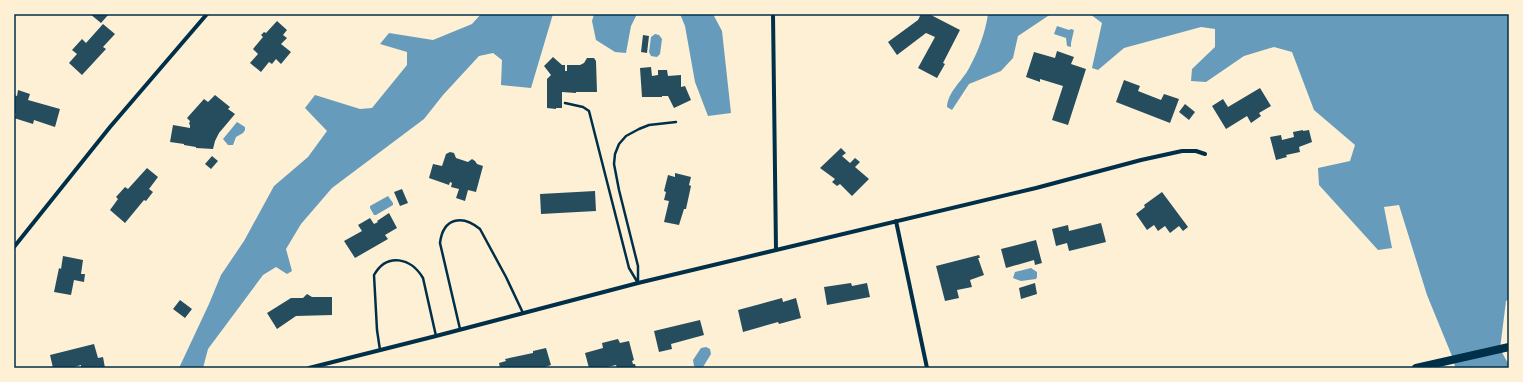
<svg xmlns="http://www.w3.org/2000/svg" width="1523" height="382" font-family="Poppins,sans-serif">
<rect width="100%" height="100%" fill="#fdf0d5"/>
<!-- water -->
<path fill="#669bbc" d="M481,14H553L531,88L501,85L502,60L493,53L479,56L443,95L424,119L332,188L301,224L286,249L292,271L287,274L276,267L263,275L208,349L203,368H179L209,304L221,275L244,241L274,186L308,157L327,131L305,108L315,95L360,109L372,108L407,65V52L380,44L389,33L433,40L472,24Z
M594,14H637L631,26L626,53L615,52L596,40L592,21Z
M680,14H713L722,31L731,113L708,116L695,82L685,26Z
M988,14H1051L1018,36L1013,58L1001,71L969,84L952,110L947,107C948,92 961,82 968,70C978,52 985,34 988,14Z
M1090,14H1509V299L1506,301L1500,349L1509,365V368H1455L1454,361L1427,295L1399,205L1384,207L1392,248L1378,250L1319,185L1318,168L1350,161L1355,145L1314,110L1292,52L1274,47L1244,56L1206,82L1191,81L1192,69L1215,47V29L1201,27L1124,48L1098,70L1092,68L1102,23Z
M1057,26L1069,30L1071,29L1074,30L1071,43V47L1067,46L1066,38L1054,34Z
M655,34L659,35L662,39L660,54L657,57L651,56L649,52L651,37Z
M237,122L245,127V130L243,133L236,137L233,145H228L223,139Z
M388,196L393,203V205L376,215H374L370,208V206Z
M1031,268L1037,272V277L1036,279L1021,281L1013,278L1015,272Z
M706,347L710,349L711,354L703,367L697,368L694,366L693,360L701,348Z"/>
<!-- building -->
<path fill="#264d5e" d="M90,14H109L101,23Z
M921,14H929L960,30L943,63L945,64L937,78L918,68L935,37L926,33L897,55L888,42L918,20Z
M277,21L287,30L283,35L287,38L281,44L291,52L281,64L276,59L272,64L269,62L261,72L250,63L258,54L253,49L263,37L261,35L264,32L266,33Z
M103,24L115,34L103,47L106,49L82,75L69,63L77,54L72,50L82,39L86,43Z
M643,35L649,36L647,53L641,52Z
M1057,51L1074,57L1071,64L1086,69L1068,125L1052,120L1063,86L1040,79V82L1026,77L1034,52L1055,58Z
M553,57L562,65H565V71H567V65H580L584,63L587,58H594L596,61L597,92H576V93L562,92V108H556V109L547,108V79L551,75L544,66Z
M651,67L652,76L658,75V70H667L668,76L681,75V87L685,86L691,100L674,108L668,96H662V97H642L640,68Z
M1124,80L1140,86L1138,91L1161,100L1164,94L1179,99L1170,123L1116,102Z
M1260,88L1271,106L1259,113L1261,116L1251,123L1247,116L1226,129L1212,106L1223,99L1228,107Z
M18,90L30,94L28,100L60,109L55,127L34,120L33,124L14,118L16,114L14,113V95L17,96Z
M215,95L230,107L228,109L235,114L219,133L215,141L213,149L196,148V147L184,145V144L170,142L173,125L190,128V125L189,124L190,121L187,118L204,99L208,102Z
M1185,104L1195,112L1189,120L1179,112Z
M1303,130V131L1309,130L1312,142L1299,147L1300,152L1286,155L1287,157L1276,160L1270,137L1281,135L1282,140L1294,137L1293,132Z
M841,148L846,153L842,156L850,163L855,158L860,162L855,167L869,179L852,196L840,184L837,186L832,182L835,179L820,168Z
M450,152L454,153L456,158L468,162L472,159L475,161L477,164L483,166L476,192L468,190L465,201L456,198L459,189L451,187L452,183L450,182L449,185L429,178L433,164L442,166L446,154Z
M212,156L218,161L211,169L205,164Z
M147,168L158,177L149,189L153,192L146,201L144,200L125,223L110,210L118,199L116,197L125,187L128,189Z
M675,173L691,177L689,185L691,186L686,209H684L679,225L664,222L669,201L664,200L666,192L664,191L668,175L675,177Z
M402,189L408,203L400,206L394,192Z
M595,191L596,211L541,214L540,194Z
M1162,192L1188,227L1183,231L1179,226L1170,233L1165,226L1158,231L1154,225L1147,230L1136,214L1145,207L1144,205Z
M389,213L397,228L385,235L388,239L355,258L344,241L362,231L358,225L370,218L374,224L378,222L377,221Z
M1101,223L1106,242L1069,251L1067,243L1056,246L1052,229L1068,225L1069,231Z
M1036,240L1042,263L1035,265L1034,260L1006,268L1001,249Z
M979,255L980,258H978L984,275L970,280L972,287L957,290L959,298L945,301L936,266Z
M63,256L83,260L81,274H85L84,282L74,280L71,295L54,292L59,268L61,269Z
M851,283L852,286L867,283L870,297L827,305L824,287Z
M1035,283L1037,294L1021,299L1019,288Z
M307,294L312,297H332V315L296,316L277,329L267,313L291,298H303Z
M782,298L783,302L796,298L801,318L779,324L778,322L743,332L738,310Z
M180,300L192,309L185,318L173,309Z
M700,320L704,335L671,344L672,349L659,352L654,331Z
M618,339L620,343L629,341L634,360L632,361L633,364H635L636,368H617L616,365L603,368H589L585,353L603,348L602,343Z
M94,344L98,358L103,357L105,368H81V365L71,368H53L50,355Z
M546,348L551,365L545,367V368H500L499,363L506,361L505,359L533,353V351Z"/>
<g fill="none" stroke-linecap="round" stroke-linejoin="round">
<!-- service -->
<path stroke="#003049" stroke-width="2.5" d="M565,103L583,107L589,111L629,268L638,283
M638,282V266L619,190L614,164L615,154L619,144L626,136L639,129L649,125L676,122
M460,329L440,243C443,218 462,214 480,229L506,277L523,313
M380,350L377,330L374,275C387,252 411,258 423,278L436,336"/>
<!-- minor -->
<path stroke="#003049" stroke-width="4" d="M773,14L776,250
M896,221L927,368
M14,247L110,127L207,14
M309,368L436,336L638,283L1036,188L1141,160L1182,151H1196L1205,154"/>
<!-- primary -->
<path stroke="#003049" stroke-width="8" d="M1416,368L1509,347"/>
</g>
<!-- border -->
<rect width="1523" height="382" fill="none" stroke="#fdf0d5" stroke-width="30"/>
<rect x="15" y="15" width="1493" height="352" fill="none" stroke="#003049" stroke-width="1.5"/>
</svg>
